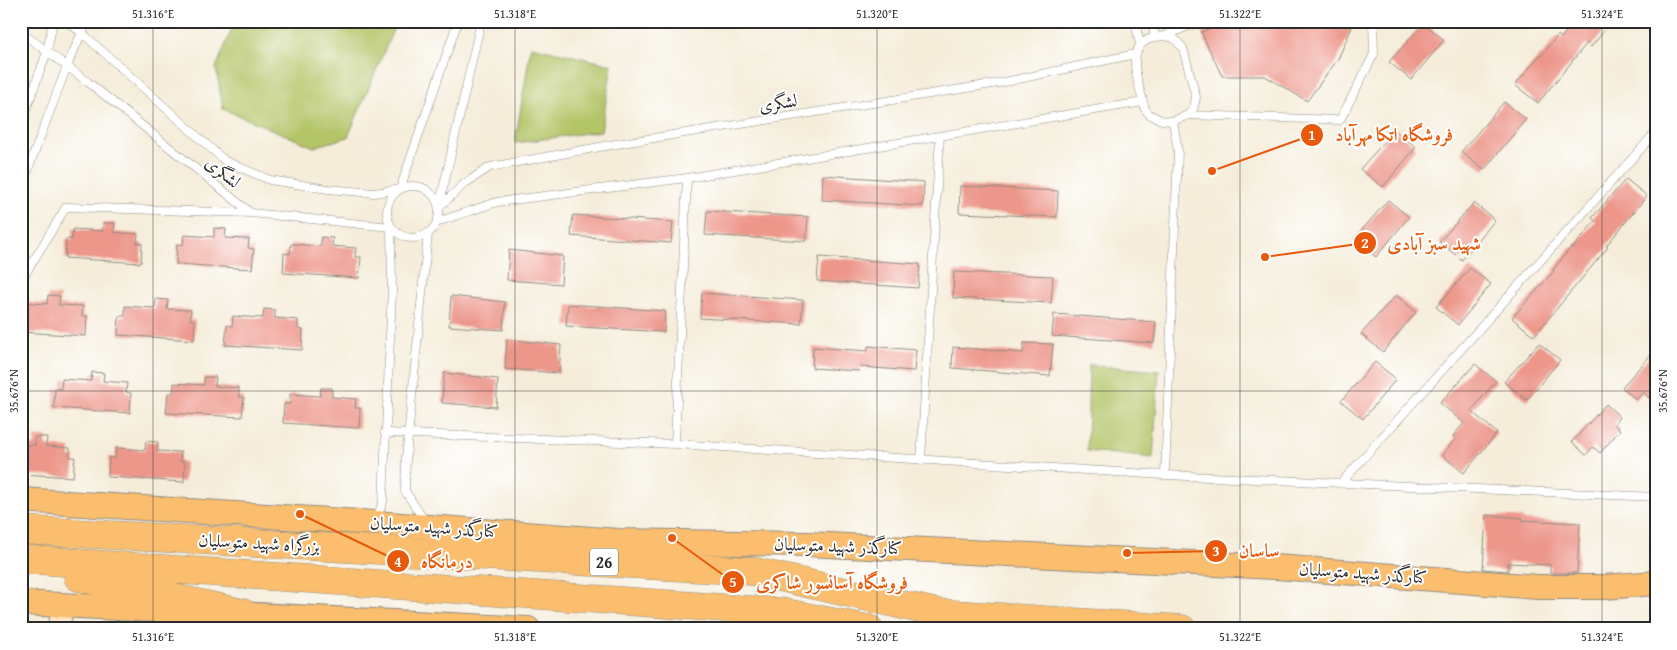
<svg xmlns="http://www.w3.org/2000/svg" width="1677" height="650" font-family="'Gentium Book Plus',Amiri,serif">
<rect width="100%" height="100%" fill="#fff"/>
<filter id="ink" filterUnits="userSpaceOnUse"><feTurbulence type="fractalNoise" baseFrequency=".02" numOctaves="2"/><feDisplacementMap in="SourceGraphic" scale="10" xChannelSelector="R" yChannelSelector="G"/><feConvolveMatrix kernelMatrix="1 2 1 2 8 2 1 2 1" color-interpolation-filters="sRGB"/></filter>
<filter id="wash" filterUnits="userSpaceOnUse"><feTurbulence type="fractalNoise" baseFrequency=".0096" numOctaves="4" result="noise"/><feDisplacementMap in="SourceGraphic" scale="20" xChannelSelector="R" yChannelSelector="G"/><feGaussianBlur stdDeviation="1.12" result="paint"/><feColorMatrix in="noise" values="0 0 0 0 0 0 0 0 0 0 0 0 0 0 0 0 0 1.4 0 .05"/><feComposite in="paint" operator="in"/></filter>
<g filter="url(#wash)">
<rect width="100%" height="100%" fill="#f5edda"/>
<!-- green -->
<path fill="#b4c568" stroke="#70784a" d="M235,21H397L348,137L314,147L223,109L216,68Z
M531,46L612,65L601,131L515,143Z
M1089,365L1159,371L1153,458L1087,451Z"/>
<g id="blocks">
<!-- building -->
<path fill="#ed968a" d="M1228,21H1349L1352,27L1338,59L1307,101L1265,76H1222L1201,32Z
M1575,21H1612L1591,47L1587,43L1538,103L1515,85L1540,55L1541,56L1558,35L1561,38Z
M1424,23L1444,40L1411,80L1389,62Z
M1504,102L1526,119L1484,170L1461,152Z
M1395,130L1416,147L1383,187L1360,169Z
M823,175L924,182L923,206L822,200Z
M1626,179L1647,196L1606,246L1608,247L1534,336L1512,318L1554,271L1553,270L1571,247L1573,248L1595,221L1592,218Z
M960,186L1058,191L1057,217L959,213Z
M1388,200L1409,217L1376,257L1354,239Z
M1474,203L1495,220L1462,260L1439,242Z
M707,211L808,217L806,241L705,235Z
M573,215L673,222L671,243L571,236Z
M103,223H115L114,232L138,234L137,243H142L141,263L65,258L66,239H72L73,229L103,231Z
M214,228L226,229L225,238L249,239L248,248L254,249L252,269L176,264L177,244L183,245L184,235L214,237Z
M321,237L333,238L332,246L356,248L355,257H361L359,278L283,273L284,253L290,254L291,244L321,246Z
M509,250L563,256L561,284L507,280Z
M819,257L920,264L918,288L817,281Z
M1470,268L1491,284L1458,325L1436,307Z
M954,272L1053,276L1051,303L953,298Z
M702,293L803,300L801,324L700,318Z
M48,295L60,296L59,305L83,306L82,316H87L86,336L21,332V302L47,304Z
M1396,295L1416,312L1383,352L1361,334Z
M451,296L505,302L503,330L449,326Z
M156,299L168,300L167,309L191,310L190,320H195L194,340L118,335L119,316H125V306L155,308Z
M568,304L665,311L664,332L566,326Z
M264,309L275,310V318L298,320V329L303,330L302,350L225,345L227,325L232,326L233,316L263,318Z
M1054,314L1156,322L1154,343L1052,336Z
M507,339L561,345L559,373L505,369Z
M1024,343L1053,344L1050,376L952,368L953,347L1023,353Z
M1539,343L1560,360L1527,400L1504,382Z
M868,346L916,350L914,371L860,367L859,371L812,368L813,347L868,351Z
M1656,349V391L1649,398L1643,392L1636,400L1622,387Z
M1375,362L1396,379L1363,419L1341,401Z
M1475,364L1496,381L1471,411L1497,433L1464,473L1442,455L1456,438L1453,436L1464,423L1440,403Z
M92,372L104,373L103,381L127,383L126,392L131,393L130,413L54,408L55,388L61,389L62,379L91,381Z
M444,373L498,379L496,407L442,403Z
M204,377H216L215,386L239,388V397H244L242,417L166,413L168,393H173L174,383L204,385Z
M321,388H332V397L356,399L355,408H360L359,428L283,423L284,404H290V394L320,396Z
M1606,404L1620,417L1614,424L1620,430L1600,453L1593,447L1586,455L1572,442Z
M35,437H47L46,446L70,448V457H75L73,477L21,474V445H35Z
M146,441L158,442L157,451L181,452L180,461L185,462L184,482L108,477L109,457L115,458L116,448L145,450Z
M1486,515L1523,518L1522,520L1580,523L1577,573H1550V565L1508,563V571L1483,569Z"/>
</g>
</g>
<g filter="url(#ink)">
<use href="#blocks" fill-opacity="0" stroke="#908c82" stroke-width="1"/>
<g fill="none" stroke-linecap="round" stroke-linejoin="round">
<!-- lane casing -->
<g stroke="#908c82" stroke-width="9">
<path id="lane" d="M66,21L81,32L225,161L270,180L328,189L374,193L400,189L458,21
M1135,21L1140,45
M1152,21L1155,37
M21,32L88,82L251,213L391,227L392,290L383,502L376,520
M1164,36L1174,38L1183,48L1196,97L1194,107L1188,115L1173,121L1161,120L1149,114L1145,109C1138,79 1119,39 1164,36Z
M1164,36L1201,21
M1188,115L1340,120L1374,54L1373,21
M21,124L47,52L53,21
M387 212a26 26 0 1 1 52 0a26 26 0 1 1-52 0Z
M21,188L67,66L87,21
M439,207L464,184L490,167L616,144L1005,82L1135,54
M439,207L481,21
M437,222L497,202L687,178L1143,102
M21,281L66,207L251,213
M385,433L675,444L1165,475L1656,497
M675,444L687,178
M921,460L940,136
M1165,475L1178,151L1173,121
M1341,483L1656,132
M426,523L405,491L406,458L428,233"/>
</g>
<!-- secondary casing -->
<g stroke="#908c82" stroke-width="23">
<path id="secondary" d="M60,629L61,605"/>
</g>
<!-- primary casing -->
<g stroke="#908c82" stroke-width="26">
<path id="primary" d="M21,500L375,523L618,541L807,544L1276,567L1538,587H1604L1656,583
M21,603L528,629"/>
</g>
<!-- highway casing -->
<g stroke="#908c82" stroke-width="29">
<path id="highway" d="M21,530L752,571L938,613L1182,629
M21,559L781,612L869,629
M78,577L243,613"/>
</g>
<!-- lane -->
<use href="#lane" stroke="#fff" stroke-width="8"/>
<!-- secondary -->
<use href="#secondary" stroke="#fde5c5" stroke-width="21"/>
<!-- primary -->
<use href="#primary" stroke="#fbbe6e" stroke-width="24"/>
<!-- highway -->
<use href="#highway" stroke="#fbbe6e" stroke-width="28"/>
</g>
</g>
<!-- ticks -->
<path fill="none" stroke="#2b2b2b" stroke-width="1" stroke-opacity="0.45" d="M153,21V629M515,21V629M877,21V629M1240,21V629M1602,21V629M21,391H1656"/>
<g text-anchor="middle" stroke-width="4" stroke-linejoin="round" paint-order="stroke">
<!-- shield labels -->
<rect fill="#fff" stroke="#6b6b6b" stroke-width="1" x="590" y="548.5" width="28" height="27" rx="4"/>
<g font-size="16" font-weight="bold" fill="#2b2b2b">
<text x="604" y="568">26</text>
</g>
<!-- street labels -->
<g font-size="18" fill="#2b2b2b" stroke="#fff">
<text transform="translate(778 103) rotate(-9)" y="6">لشگری</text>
<text transform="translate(223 172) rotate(39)" y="6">لشگری</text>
<text transform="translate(434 527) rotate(4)" y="6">کنارگذر شهید متوسلیان</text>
<text transform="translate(259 543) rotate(3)" y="6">بزرگراه شهید متوسلیان</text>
<text transform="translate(838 546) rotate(2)" y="6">کنارگذر شهید متوسلیان</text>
<text transform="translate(1363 573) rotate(4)" y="6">کنارگذر شهید متوسلیان</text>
</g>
</g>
<!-- callouts -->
<path fill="none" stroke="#e8590c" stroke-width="2" d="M1212 171L1312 135M1265 257L1365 243M1127 553L1216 551M300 514L398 561M672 538L733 582"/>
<g fill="#e8590c" stroke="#fff" stroke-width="2">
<circle cx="1212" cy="171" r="5"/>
<circle cx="1265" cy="257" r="5"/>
<circle cx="1127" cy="553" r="5"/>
<circle cx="300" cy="514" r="5"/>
<circle cx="672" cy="538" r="5"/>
<circle cx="1312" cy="135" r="12"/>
<circle cx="1365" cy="243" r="12"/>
<circle cx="1216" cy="551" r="12"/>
<circle cx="398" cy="561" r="12"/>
<circle cx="733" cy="582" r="12"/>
</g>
<g font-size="15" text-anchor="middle" font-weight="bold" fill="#fff">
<text x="1312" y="140">1</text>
<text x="1365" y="248">2</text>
<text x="1216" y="556">3</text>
<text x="398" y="567">4</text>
<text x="733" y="587">5</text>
</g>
<g font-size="19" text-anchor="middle" font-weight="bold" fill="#e8590c" stroke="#fff" stroke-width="4" stroke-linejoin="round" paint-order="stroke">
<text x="1394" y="141">فروشگاه اتکا مهرآباد</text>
<text x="1434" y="250">شهید سبز آبادی</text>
<text x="1259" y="557">ساسان</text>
<text x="447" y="568">درمانگاه</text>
<text x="832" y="589">فروشگاه آسانسور شاکری</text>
</g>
<!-- margin -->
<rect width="1677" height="650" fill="none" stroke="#fff" stroke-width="55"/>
<rect x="28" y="28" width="1622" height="594" fill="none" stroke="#2b2b2b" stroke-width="2"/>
<g font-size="12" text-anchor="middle" fill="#2b2b2b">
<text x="153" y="18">51.316°E</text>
<text x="515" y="18">51.318°E</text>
<text x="877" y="18">51.320°E</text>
<text x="1240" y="18">51.322°E</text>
<text x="1602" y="18">51.324°E</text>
<text transform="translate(14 391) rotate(-90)" y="4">35.676°N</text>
<text transform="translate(1663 391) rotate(-90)" y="4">35.676°N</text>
<text x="153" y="641">51.316°E</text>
<text x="515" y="641">51.318°E</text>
<text x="877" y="641">51.320°E</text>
<text x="1240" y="641">51.322°E</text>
<text x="1602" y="641">51.324°E</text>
</g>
</svg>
